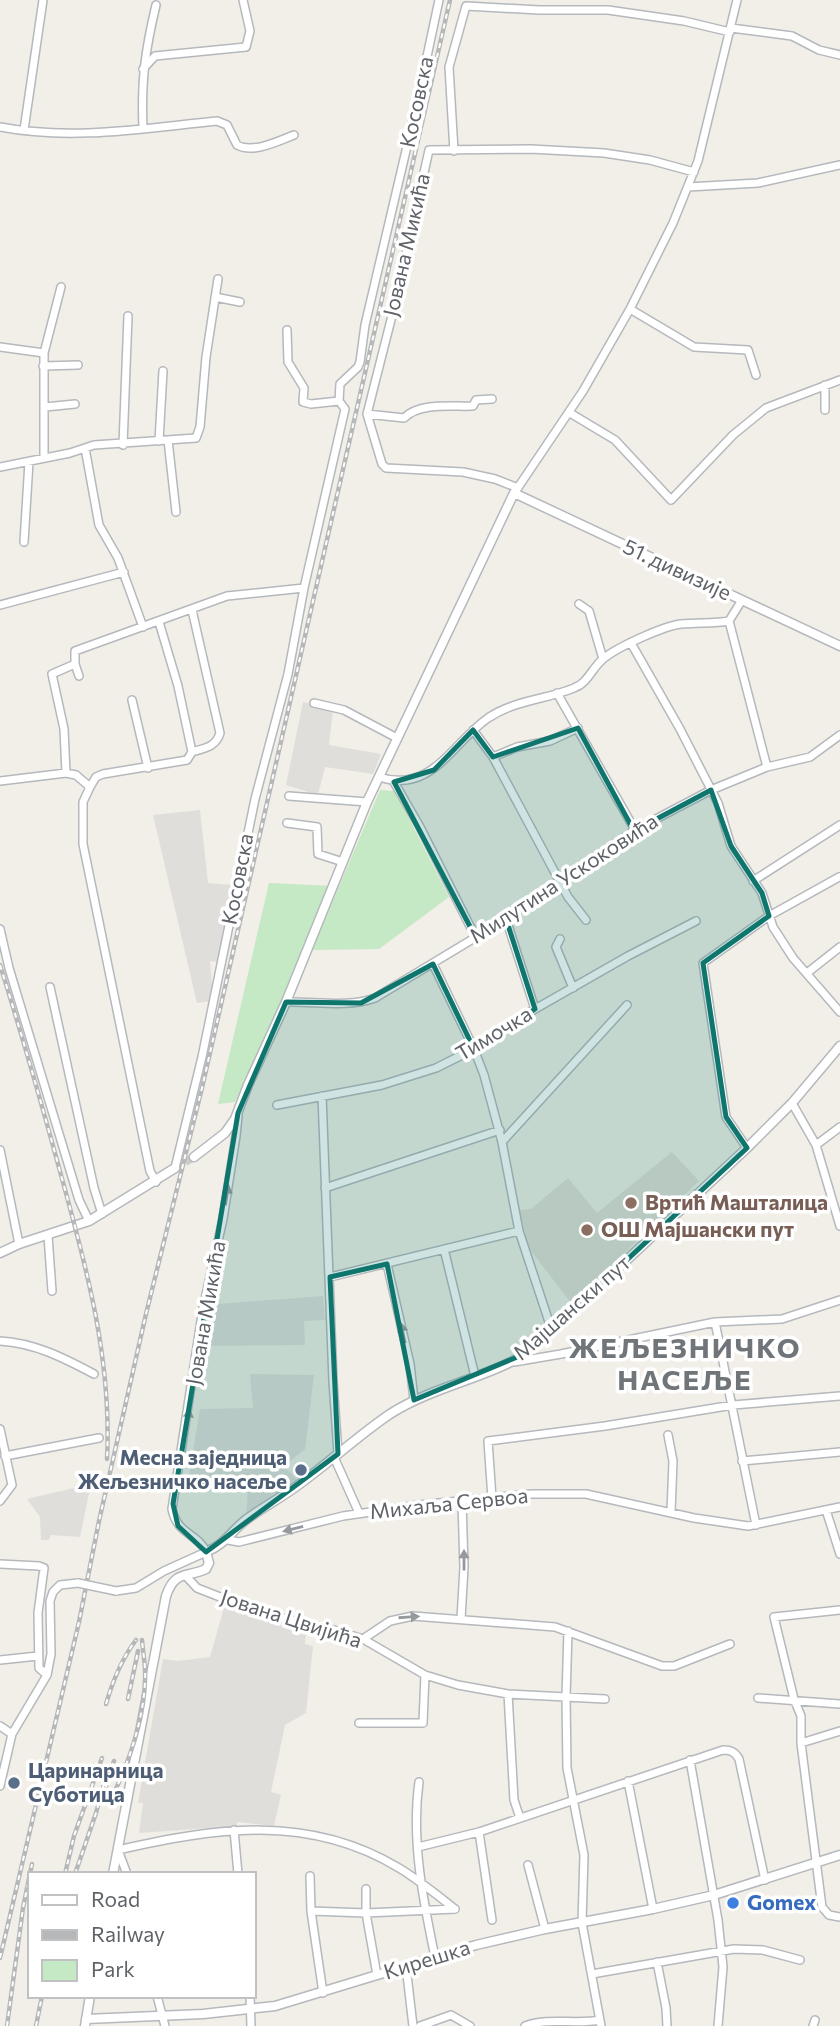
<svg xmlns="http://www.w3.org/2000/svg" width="840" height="2026" font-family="Commissioner,sans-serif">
<rect width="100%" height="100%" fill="#f1efe8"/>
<!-- industrial -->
<path fill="#e0deda" d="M303,702L333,709L329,745L381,754L373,774L325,767L318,795L286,785Z
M200,810L208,883L232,885L220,962L210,961L213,1001L197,1003L153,815Z
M323,1296L325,1320L304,1321L305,1345L199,1346L205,1305Z
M250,1374L314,1375L305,1449L284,1466L299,1482L246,1519L248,1488L186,1493L200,1409L253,1408Z
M91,1484L80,1537L51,1535L49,1540H41L40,1517L27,1499Z
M227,1597L307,1621L305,1644L313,1646L306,1713L285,1725L271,1792L281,1795L274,1826L237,1822V1826L139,1833L143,1803H138L163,1659L178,1661L210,1657Z"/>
<!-- education -->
<path fill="#e1ded6" d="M672,1152L699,1181L572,1304L528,1247L520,1210L531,1209L568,1178L597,1213Z"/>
<!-- green -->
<path fill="#c5e8c5" d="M380,790L395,791L449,897L379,949L312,950Z
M269,883L334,886L235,1102L218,1104Z"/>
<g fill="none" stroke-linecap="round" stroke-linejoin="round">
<!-- tertiary-tunnel -->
<path stroke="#ccccc8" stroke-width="8" stroke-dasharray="8 4" stroke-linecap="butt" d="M175,1168L194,1157"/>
<!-- minor casing -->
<g stroke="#b5b8bc" stroke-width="10">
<path id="minor" d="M731,28L792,36L819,50L840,55
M143,69L155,56L246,47L250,31L243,0
M0,127C72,141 145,128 217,121L227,125L237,145C253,154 278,141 294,135
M143,128C141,81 145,51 156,5
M24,130L43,0
M454,151L449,67L466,6L539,10H608L684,21L730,32
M688,187L758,183L840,165
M215,297L240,302
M630,309L694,347L748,350L756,375
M0,347L44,353
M43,366L78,365
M339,401L340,384L358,367L360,362L365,325L416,108L439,0
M45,407L75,404
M825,410V385
M570,413L615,440L671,500L733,435L766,408L840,380
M367,414L404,418C420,402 451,407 473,406L476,400L492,399
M168,440L176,512
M159,441L163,371
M123,445L128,316
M85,448L99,525L118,558L143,627
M44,457V353L61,287
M0,467L70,453L94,445L196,438L200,427L206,357L218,279
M518,488L495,479L463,472L386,468L382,464L367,414L395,304L429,150L531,149L604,153L650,160L694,172
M517,489L583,391L630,309L673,223L698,161L737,0
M24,542L29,462
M579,604L589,611L603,659
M0,605L124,572
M192,610L220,733C216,747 205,748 192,752
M729,621L767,767
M159,622L178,686L192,752
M631,643L680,729L718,803L731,846L762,893L773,927L793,958L840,1012
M75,664L79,676
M557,693L635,830
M132,700L148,768
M314,703L344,710L397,738
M473,730L493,757L568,897L586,920
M493,757L517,747L550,741L578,728
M66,773L64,729L52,674L75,664V651L227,596L304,588
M379,777C432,794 451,744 488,718C515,700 545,700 574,688C588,683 592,668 603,659C617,647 664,626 681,624C697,622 713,624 729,621L742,600
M0,781L66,773L76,775L90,787L96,777L103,774L187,760L192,752
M394,782L420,827L476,938
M90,787L83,802V844L150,1171L156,1182
M289,796L367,802
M287,823L317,827L318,854L343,862
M753,881L840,825
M506,919L535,1009
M0,929L9,968L79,1200L89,1221
M560,939L556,947L573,988
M433,964L474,1049L484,1075L502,1142L519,1231L552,1331
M807,973L840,947
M50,987L94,1188L102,1214
M286,1002C316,1001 347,1008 375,998L506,919L635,830L711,790L767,767L810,757L840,735
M322,1096L333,1381L338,1454
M792,1103L816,1145L840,1226
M277,1105L382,1085L436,1068L474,1049L514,1021L628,956L696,921
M502,1142L627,1005
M816,1145L840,1127
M747,1148L726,1117L703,963L769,916L839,877
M0,1150L19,1244
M175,1168L202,1057L255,799L288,674L304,588L345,409L339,401L311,404L303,402L304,388L288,362L287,330
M325,1188L500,1130
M48,1236L52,1291
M444,1249L475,1376
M387,1264L410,1364L414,1400
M330,1277L519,1231
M715,1322L756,1525
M0,1341C35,1343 64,1358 94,1374
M514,1362L561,1354L715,1322L782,1319L840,1300
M0,1429L12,1485L0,1501
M668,1435L673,1461L671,1512
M5,1456L99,1438
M334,1457L359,1513
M742,1461L840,1452
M492,1498L488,1441L605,1426L733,1405L840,1396
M826,1510L840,1554
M228,1540L239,1542L343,1516L419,1505L531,1494H586L694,1518L748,1526L840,1507
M0,1564L39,1566L44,1568L38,1613L39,1668L47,1675
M185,1575L197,1588L261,1613L334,1630L363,1639L425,1675L458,1685L508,1694L605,1699
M116,1591L136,1588L164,1571L206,1552C198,1533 177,1535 172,1509L203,1308L223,1219L236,1136L238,1116
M840,1610L774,1617L794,1699L801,1716V1743L822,1907L829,1915L840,1917
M461,1619L464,1567L462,1501
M568,1631L566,1697L567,1768L584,1855L582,1923L601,2026
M363,1639L390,1621L413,1616L555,1627L662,1666H674L730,1644
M0,1660L38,1656
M508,1694L514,1800L520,1818
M758,1698L840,1704
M359,1723H423L425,1675
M0,1726L12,1734
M801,1743L840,1731
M690,1760L718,1920L723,1967L718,2026
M628,1781L653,1909
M419,1782C411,1840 423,1900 435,1957
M0,1786L12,1734L47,1675L51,1654L50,1601L53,1592L60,1585L78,1583
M234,1830L238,1874
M479,1832L492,1920
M418,1847L479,1832L723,1750C731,1750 735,1752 739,1759L765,1880
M528,1865L545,1929
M127,1874L118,1850C215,1828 308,1813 399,1868C419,1880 437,1895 455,1909
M310,1876L311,1911L323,1993
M366,1889V1913L377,1975
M311,1911L366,1913L455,1909
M657,1962L666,2008L667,2026
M406,1966L413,2026
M592,1974L734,1949L763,1950L800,1960
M157,1996L165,2026
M250,1996L251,2026
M420,2026L451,2015L470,2026
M525,2026C550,2017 575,2025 600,2020
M813,2026L815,2020"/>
</g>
<!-- tertiary casing -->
<g stroke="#b5b8bc" stroke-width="11">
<path id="tertiary" d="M194,1157L225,1133L235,1119L248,1085L286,1002L367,802L514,493L840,646
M0,1253L19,1244L89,1221L175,1168
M113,1874L166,1596C175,1570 186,1578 206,1569L209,1563L206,1552C226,1544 231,1531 247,1519C265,1506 284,1496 301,1483C331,1461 359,1435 390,1414C434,1386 485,1379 527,1353L747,1148L792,1103L840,1046
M86,2019L203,2014L275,2006L476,1945L545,1929L653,1909L714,1895L840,1855
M85,2026L90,1996"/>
</g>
<!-- minor -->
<use href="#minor" stroke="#fff" stroke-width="7"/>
<!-- tertiary -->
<use href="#tertiary" stroke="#fff" stroke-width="8"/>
<!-- rail casing -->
<g stroke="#b6b7b8" stroke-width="4.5">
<path id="rail" d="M0,965C22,1035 42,1105 61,1175C87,1269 112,1361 107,1459
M128,1699L138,1651
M106,1704C113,1680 121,1660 136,1640
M106,1787L114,1761
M114,1793C130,1759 144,1717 145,1680C146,1667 143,1653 142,1640
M65,1874L74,1836L102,1758
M75,1874L96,1813L106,1777
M0,1958L79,1622L99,1521L146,1314L202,1088L450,0
M7,2026L23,1908L32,1864
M36,2026L42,1996"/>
</g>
<!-- rail -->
<use href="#rail" stroke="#fff" stroke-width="2" stroke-dasharray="5" stroke-linecap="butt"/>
<!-- minor-bridge casing -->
<g stroke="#b5b8bc" stroke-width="10" stroke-linecap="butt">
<path id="minor-bridge" d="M78,1583L116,1591"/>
</g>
<!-- minor-bridge -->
<use href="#minor-bridge" stroke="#fff" stroke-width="7"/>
</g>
<!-- one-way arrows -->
<defs><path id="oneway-solid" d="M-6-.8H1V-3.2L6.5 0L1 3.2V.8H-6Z" transform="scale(1.75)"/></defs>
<g fill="#979a9d">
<use href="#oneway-solid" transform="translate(227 1195) rotate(-81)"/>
<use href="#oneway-solid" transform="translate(403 1333) rotate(-102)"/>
<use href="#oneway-solid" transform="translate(188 1419) rotate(-82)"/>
<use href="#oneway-solid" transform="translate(293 1529) rotate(166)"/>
<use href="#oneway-solid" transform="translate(464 1560) rotate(-90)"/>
<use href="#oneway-solid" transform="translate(409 1617) rotate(-4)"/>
</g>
<!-- marked area -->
<path fill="#0f766e" fill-opacity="0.2" stroke="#0f766e" stroke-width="5" stroke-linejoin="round" d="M578,728L634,831L711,790L731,846L762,893L769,916L703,963L726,1117L747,1148L527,1353L414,1400L387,1264L330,1277L338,1454L206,1552L178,1526L173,1504L238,1113L286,1002L361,1003L433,964L474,1049L535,1009L506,919L476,938L394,782L434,770L473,730L493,757Z"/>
<!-- markers -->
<g fill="#8d6e63" stroke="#fff" stroke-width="2.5">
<circle cx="631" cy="1203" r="7"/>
<circle cx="587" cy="1230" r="7"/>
</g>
<g fill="#5c6f8a" stroke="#fff" stroke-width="2.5">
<circle cx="301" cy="1470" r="7"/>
<circle cx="14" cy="1783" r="7"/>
</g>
<circle fill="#3f7fe0" stroke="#fff" stroke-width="2.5" cx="733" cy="1903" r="7"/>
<g text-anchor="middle" stroke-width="7" stroke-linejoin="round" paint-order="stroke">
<!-- street labels -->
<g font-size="21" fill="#5f6368" stroke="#fff">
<text transform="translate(417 102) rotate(-78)" y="7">Косовска</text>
<text transform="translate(407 245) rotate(-77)" y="7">Јована Микића</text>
<text transform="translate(677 570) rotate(25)" y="7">51. дивизије</text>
<text transform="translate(238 879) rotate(-79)" y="7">Косовска</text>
<text transform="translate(564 879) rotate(-33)" y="7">Милутина Ускоковића</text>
<text transform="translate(494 1034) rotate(-31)" y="7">Тимочка</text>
<text transform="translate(572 1308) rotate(-41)" y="7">Мајшански пут</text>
<text transform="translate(206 1313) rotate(-80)" y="7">Јована Микића</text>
<text transform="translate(449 1504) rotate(-6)" y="7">Михаља Сервоа</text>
<text transform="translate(291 1619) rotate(18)" y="7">Јована Цвијића</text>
<text transform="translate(427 1960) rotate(-17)" y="7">Кирешка</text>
</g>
<!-- education labels -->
<g font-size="21" font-weight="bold" fill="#785e54" stroke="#fff" text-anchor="start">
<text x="645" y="1210">Вртић Машталица</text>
<text x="601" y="1237">ОШ Мајшански пут</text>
</g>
<!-- service labels -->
<g font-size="21" font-weight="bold" fill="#4e5e75" stroke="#fff" text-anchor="end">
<text x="287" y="1465">Месна заједница<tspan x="287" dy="24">Жељезничко насеље</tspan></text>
<text x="28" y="1778" text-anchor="start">Царинарница<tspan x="28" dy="24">Суботица</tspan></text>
</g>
<!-- shop labels -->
<g font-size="21" font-weight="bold" fill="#366cbe" stroke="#fff" text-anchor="start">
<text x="747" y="1910">Gomex</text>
</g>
<!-- district labels -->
<g font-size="28" font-weight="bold" letter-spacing="2" fill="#70757a" stroke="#fff">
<text x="685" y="1358">ЖЕЉЕЗНИЧКО<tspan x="685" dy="32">НАСЕЉЕ</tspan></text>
</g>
</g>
<!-- legend -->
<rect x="28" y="1872" width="228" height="126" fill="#ffffff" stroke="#bfc1c3" stroke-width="2"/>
<rect x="42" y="1895" width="35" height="10" fill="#ffffff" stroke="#bfc1c3" stroke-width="2"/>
<text x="91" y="1907" font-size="21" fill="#5f6368">Road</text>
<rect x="42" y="1930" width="35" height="10" fill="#b6b7b8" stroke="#bfc1c3" stroke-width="2"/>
<text x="91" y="1942" font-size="21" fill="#5f6368">Railway</text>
<rect x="42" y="1960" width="35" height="21" fill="#c5e8c5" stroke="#bfc1c3" stroke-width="2"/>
<text x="91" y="1977" font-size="21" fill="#5f6368">Park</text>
</svg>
